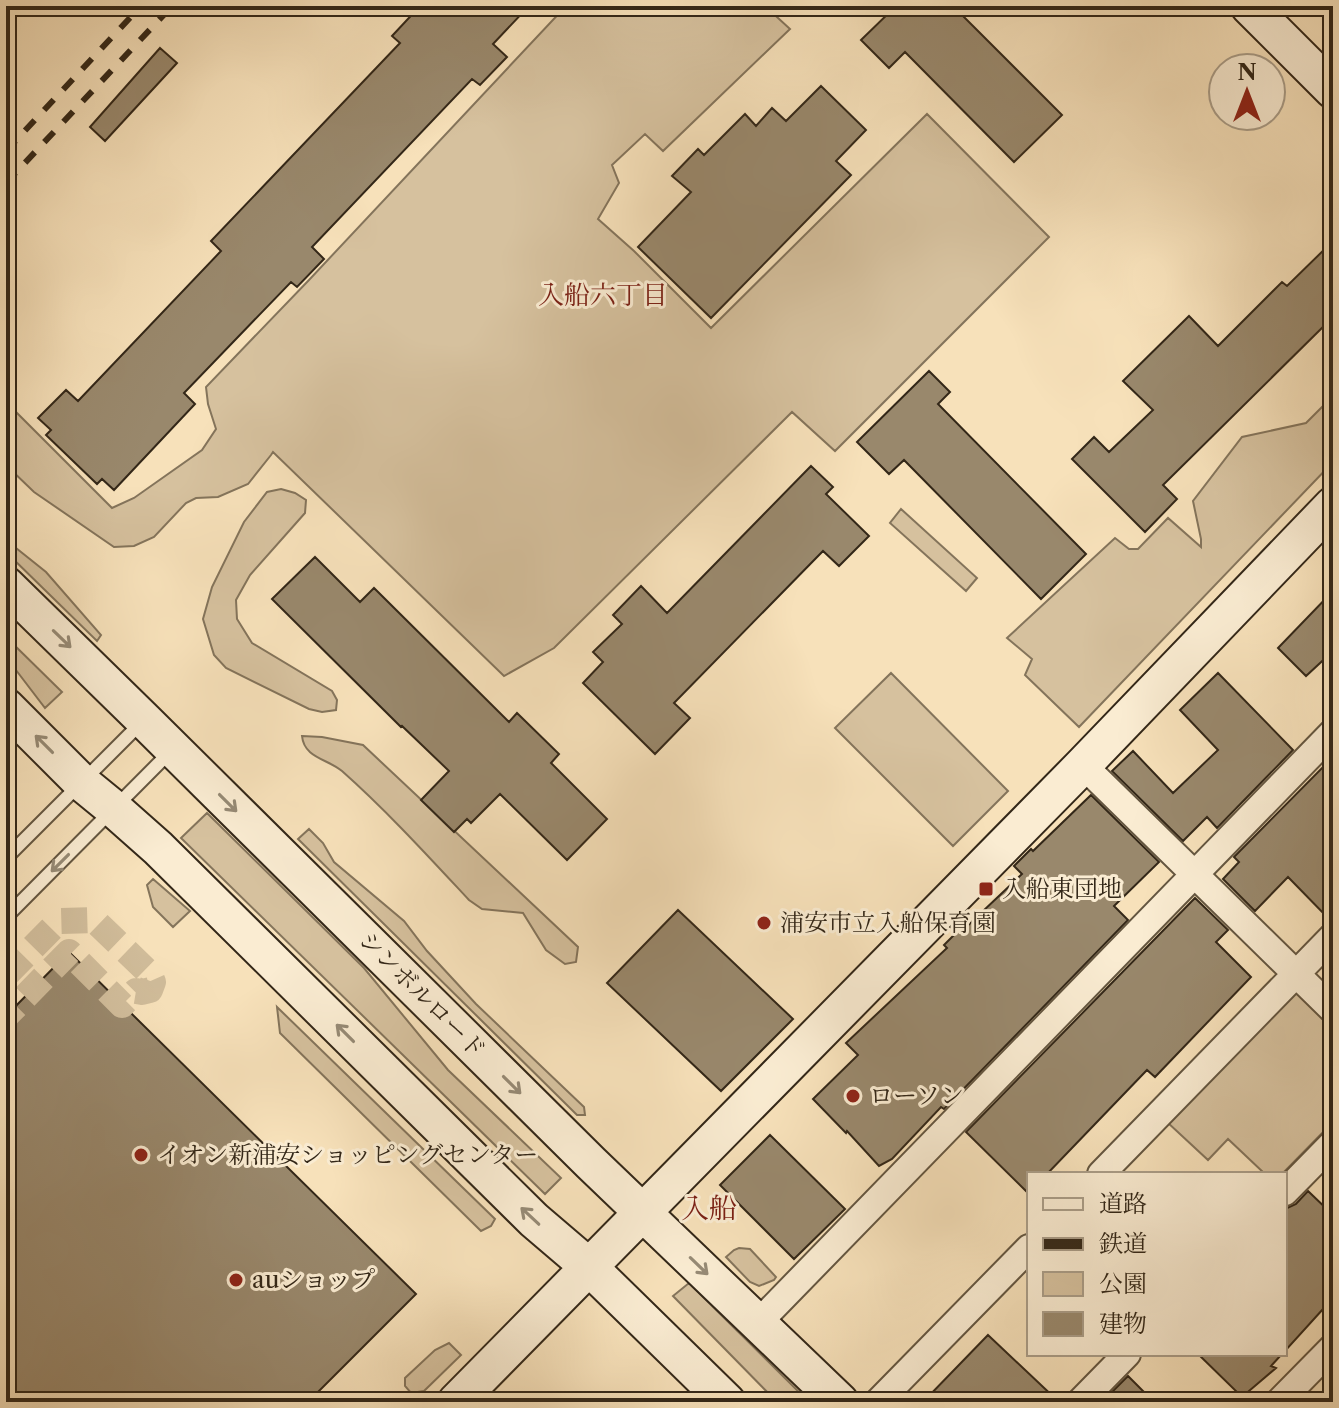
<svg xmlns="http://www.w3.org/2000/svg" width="1339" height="1408" font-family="'Libre Caslon Text','Noto Serif JP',serif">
<rect width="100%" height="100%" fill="#f7e1ba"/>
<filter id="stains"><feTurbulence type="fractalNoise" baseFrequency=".0025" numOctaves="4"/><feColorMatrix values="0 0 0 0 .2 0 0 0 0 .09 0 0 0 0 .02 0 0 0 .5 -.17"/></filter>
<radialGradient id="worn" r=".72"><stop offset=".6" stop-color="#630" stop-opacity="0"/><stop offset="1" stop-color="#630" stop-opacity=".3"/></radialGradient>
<!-- green -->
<path fill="#d6c19e" stroke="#84745b" stroke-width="2" d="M566,6H765L790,29L663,151L645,134L612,165L619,183L598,219L634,251L711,328L927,114L1049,237L835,451L792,412L554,648L504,676L273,452L271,455L248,484L218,497L196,498L186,503L154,537L134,546L114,547L34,492L6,465V402L112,508L134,498L202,450L216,429L208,404L206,387L309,280Z
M1333,358V462L1079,727L1025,675L1032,659L1007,638L1115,538L1129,549H1138L1168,518L1201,547V539L1193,501L1242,437L1306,423L1329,400Z
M281,489L295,493L306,500L305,513L250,575L236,600L237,619L252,643L332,691L337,700L336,710L322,712L309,709L226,668L214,655L203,619L212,587L244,522L267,492Z
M901,509L977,578L966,591L890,523Z
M6,540L46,572L101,635L97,641L6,552Z
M6,637L62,692L45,708L6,657Z
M891,673L1008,791L953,846L835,728Z
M302,736L322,737L363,745L578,947L576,962L565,964L546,950L523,913L482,909L469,900C428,856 387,811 342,771C328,759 304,758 302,736Z
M207,813L364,968L448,1070L561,1178L545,1194L181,838Z
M309,829L323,843L334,862L404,921L427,951L476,1004L584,1107L585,1115H577L298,839Z
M153,879L190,911L173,927L153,907L147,885Z
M1292,994H1305L1333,1022V1122L1282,1174H1265L1228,1139L1208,1160L1167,1122Z
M277,1007L495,1219L491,1226L481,1231L280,1033Z
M739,1248L750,1249L776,1277L774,1280L759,1286L750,1282L726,1257L734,1250Z
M689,1283L809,1402H777L673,1296Z
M449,1343L461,1355L424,1391L411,1393L405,1386V1378L435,1350Z"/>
<!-- building -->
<path fill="#99886c" stroke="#332718" stroke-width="2" d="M420,6H529L493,44L507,57L480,85L472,79L312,247L324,259L297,287L291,282L184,393L195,404L114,490L102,479L97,484L46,435L51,430L38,418L66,390L78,401L221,251L211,241L400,43L392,36Z
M896,6H953L1062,115L1014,162L905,52L889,68L861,40Z
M160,48L177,63L105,141L90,127Z
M821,86L866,130L836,161L851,175L711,318L638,247L691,192L672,176L698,149L704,155L745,114L756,126L772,108L786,121Z
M1333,241V317L1163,485L1177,499L1145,532L1072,459L1094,437L1109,452L1153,410L1123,381L1189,316L1218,346L1282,282L1287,286Z
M929,371L950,392L938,404L1086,554L1041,599L904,460L889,474L857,442Z
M811,466L833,487L826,494L869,536L839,566L823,551L674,703L690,718L655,754L583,683L603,662L593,652L622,624L613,615L641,586L667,613Z
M315,557L360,602L374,588L509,722L517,713L559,754L551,763L607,819L567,860L500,794L471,823L467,819L454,832L421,800L449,771L402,726L401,727L272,599Z
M1333,591V651L1306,676L1278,648Z
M1218,673L1293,750L1217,828L1207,817L1183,841L1112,771L1133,751L1173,793L1218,750L1180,710Z
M1333,757V920H1330L1288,877L1255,911L1223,879L1239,862L1234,857Z
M1091,795L1159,862L1114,906L1128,920L944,1109L941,1107L892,1159L879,1166L847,1131L846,1133L813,1099L858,1055L846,1043L947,948L944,945L960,929L962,931L1022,874L1014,866L1031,849L1033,851Z
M1195,898L1228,930L1216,942L1251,977L1155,1077L1147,1070L1047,1174H1029V1194L966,1132Z
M678,910L793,1019L721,1091L607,983Z
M69,952L416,1294L308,1402H6V1016Z
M770,1135L845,1209L794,1259L720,1185Z
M1308,1191L1333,1215V1298L1285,1351V1209L1296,1204Z
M988,1335L1059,1402H923Z
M1198,1354H1282L1271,1366L1276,1368L1242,1397Z
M1128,1376L1154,1402H1102Z"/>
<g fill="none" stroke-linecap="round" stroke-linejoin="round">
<!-- street-tunnel -->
<path stroke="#d0bc9a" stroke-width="26" stroke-dasharray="26 13" stroke-linecap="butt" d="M6,975L59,921L94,920L149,973L153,982L150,990L142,992L136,991L122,1005L69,952L6,1016"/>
<!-- lane casing -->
<g stroke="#645640" stroke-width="16">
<path id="lane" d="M6,858L142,722
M6,917L170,752"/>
</g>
<!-- street casing -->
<g stroke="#645640" stroke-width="30">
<path id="street" d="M1083,765L1333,1010
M1101,1174L1333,936
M1285,1192L1333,1143
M758,1323L1333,732
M878,1402L1029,1248
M1080,1402L1127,1354
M1279,1402L1333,1347"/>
</g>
<!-- secondary casing -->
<g stroke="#332718" stroke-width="40">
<path id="secondary" d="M1249,6L1333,90
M6,585L144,720L591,1163L840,1402
M6,707L81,782L114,809L158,848L534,1220L589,1267L727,1402
M456,1402L1083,765L1333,505"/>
</g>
<!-- lane -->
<use href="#lane" stroke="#faecd2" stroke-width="12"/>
<!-- street -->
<use href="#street" stroke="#faecd2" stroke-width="26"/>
<!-- secondary -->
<use href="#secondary" stroke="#faecd2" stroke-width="36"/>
<!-- rail -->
<path stroke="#332718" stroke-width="6" stroke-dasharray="14 14" stroke-linecap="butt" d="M6,151L141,6
M6,183L172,6"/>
</g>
<!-- one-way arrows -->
<defs><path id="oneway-shaft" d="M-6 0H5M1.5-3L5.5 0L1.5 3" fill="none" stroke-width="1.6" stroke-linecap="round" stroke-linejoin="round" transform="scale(2)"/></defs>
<g stroke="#968a75">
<use href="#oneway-shaft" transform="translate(62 639) rotate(44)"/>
<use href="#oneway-shaft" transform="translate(44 744) rotate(-135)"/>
<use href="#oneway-shaft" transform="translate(228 803) rotate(45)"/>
<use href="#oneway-shaft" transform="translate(60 863) rotate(135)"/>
<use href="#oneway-shaft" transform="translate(345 1033) rotate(-135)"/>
<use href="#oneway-shaft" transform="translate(512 1085) rotate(45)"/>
<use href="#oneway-shaft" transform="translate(530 1216) rotate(-137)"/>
<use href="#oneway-shaft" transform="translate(699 1266) rotate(44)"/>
</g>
<!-- markers -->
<g fill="#8f2418" stroke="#faecd2" stroke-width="3">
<rect x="978" y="881" width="16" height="16" rx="4"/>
<circle cx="764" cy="923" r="8"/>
<circle cx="853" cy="1096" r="8"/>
<circle cx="141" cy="1155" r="8"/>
<circle cx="236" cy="1280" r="8"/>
</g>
<g text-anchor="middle" stroke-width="6" stroke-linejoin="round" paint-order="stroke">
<!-- poi labels -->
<g font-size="24" fill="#332718" stroke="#faecd2" text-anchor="start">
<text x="1002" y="897">入船東団地</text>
<text x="780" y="931">浦安市立入船保育園</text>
<text x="869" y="1104">ローソン</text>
<text x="157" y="1163">イオン新浦安ショッピングセンター</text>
<text x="252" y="1288">auショップ</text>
</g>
<!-- street labels -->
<g font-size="24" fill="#332718" stroke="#faecd2">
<text transform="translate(422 995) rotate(45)" y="8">シンボルロード</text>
</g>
<!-- neighbourhood labels -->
<g font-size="26" fill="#7a1f14" stroke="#faecd2">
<text x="603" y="304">入船六丁目</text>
</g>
<!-- quarter labels -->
<g font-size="28" fill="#7a1f14" stroke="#faecd2">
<text x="709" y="1218">入船</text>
</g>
</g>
<!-- margin -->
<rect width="1339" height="1408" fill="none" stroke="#f7e1ba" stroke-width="32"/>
<rect x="8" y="8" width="1323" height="1392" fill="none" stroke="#332718" stroke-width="4"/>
<rect x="16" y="16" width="1307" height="1376" fill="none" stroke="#332718" stroke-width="2"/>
<!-- legend -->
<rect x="1027" y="1172" width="260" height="184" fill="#faecd2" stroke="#aa9d88" stroke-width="2"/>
<rect x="1043" y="1198" width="40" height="12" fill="#faecd2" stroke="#aa9d88" stroke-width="2"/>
<text x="1099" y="1212" font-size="24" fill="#332718">道路</text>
<rect x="1043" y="1238" width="40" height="12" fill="#332718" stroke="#aa9d88" stroke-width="2"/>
<text x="1099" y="1252" font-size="24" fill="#332718">鉄道</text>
<rect x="1043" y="1272" width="40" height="24" fill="#d6c19e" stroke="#aa9d88" stroke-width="2"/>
<text x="1099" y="1292" font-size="24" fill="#332718">公園</text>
<rect x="1043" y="1312" width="40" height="24" fill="#99886c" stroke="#aa9d88" stroke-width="2"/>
<text x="1099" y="1332" font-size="24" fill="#332718">建物</text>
<!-- north arrow -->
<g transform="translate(1247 92)"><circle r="38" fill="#faecd2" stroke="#aa9d88" stroke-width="2"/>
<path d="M0-6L14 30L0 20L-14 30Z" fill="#8f2418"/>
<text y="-12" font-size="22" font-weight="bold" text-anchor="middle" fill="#332718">N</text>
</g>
<rect width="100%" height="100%" filter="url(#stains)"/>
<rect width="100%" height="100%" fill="url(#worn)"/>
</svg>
